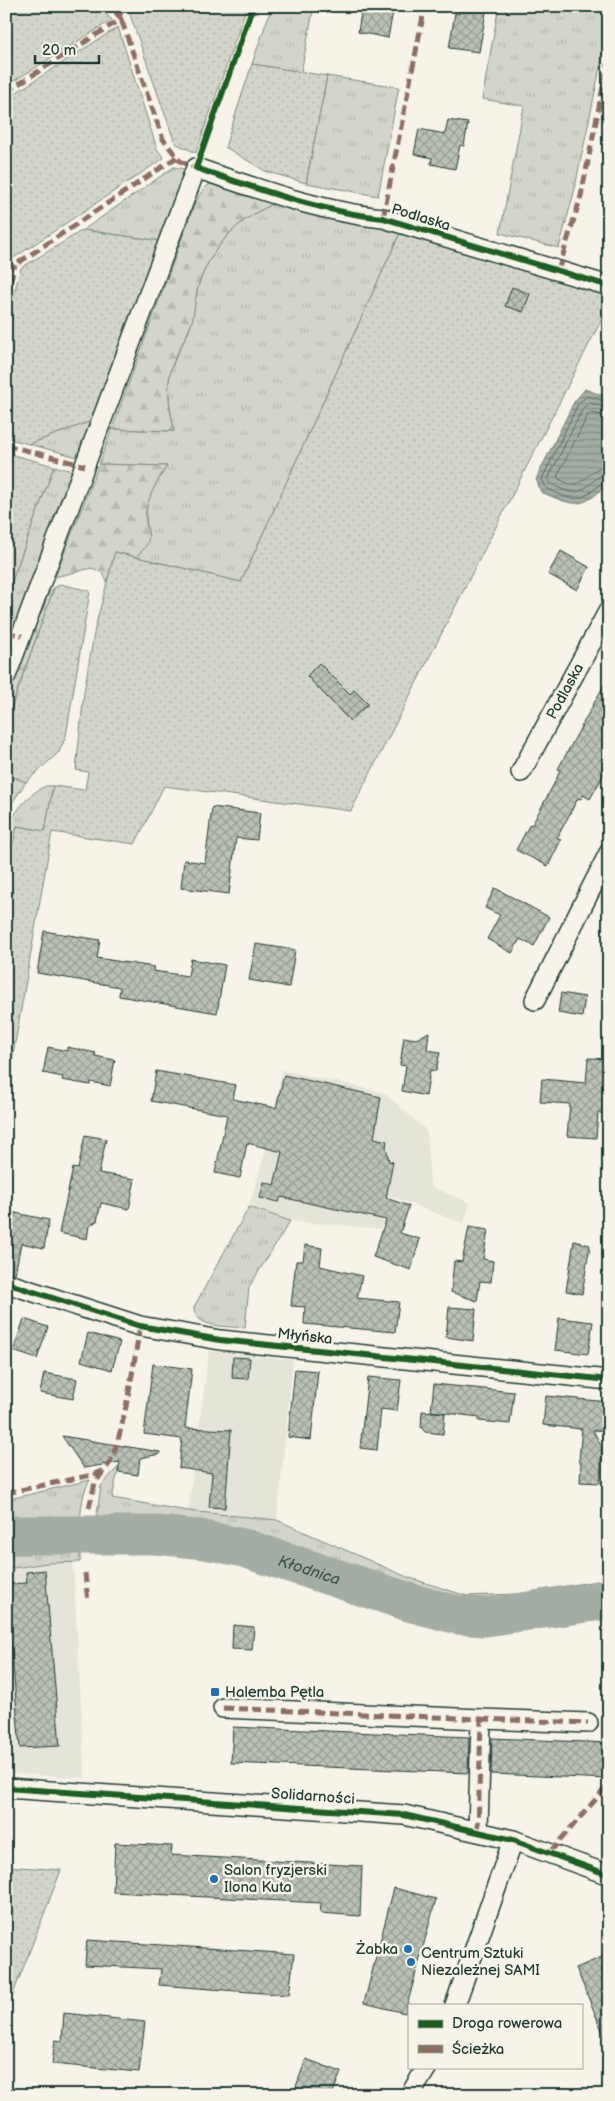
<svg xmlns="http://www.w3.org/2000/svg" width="615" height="2101" font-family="'Balsamiq Sans',sans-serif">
<defs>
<pattern id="grass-tufts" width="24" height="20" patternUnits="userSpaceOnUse" patternTransform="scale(1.25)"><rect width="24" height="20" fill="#d3d5ca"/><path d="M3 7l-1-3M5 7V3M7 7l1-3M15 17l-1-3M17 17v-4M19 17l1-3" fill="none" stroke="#b5b8ae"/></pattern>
<pattern id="forest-firs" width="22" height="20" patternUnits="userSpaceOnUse" patternTransform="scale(1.25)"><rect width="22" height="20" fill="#d3d5ca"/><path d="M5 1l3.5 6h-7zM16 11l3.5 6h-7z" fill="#b5b8ae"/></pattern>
<pattern id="garden-dots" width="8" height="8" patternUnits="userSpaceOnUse" patternTransform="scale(1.25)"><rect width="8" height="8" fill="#d3d5ca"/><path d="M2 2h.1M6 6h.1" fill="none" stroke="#b5b8ae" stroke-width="1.8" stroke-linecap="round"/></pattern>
<pattern id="water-rules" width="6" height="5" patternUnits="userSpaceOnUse" patternTransform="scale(1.25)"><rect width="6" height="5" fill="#a4ada3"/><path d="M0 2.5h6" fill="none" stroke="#858e86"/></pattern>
<pattern id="building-cross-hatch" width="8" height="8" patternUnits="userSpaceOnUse" patternTransform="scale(1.25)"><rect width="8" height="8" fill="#bbc1b6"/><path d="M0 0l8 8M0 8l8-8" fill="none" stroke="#979e95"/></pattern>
</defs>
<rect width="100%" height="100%" fill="#f7f3e8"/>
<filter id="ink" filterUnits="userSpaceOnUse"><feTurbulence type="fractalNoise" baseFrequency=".02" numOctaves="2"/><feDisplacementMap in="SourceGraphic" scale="10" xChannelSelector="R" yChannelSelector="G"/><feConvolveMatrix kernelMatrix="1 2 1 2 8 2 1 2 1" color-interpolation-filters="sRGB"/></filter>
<g filter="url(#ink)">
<!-- built -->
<path fill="#e5e4d9" d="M282,1070L383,1092L427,1131L430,1186L470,1203L464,1224L390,1196L381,1229L290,1221L249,1207L270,1136Z
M209,1351L293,1360L277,1520L188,1511Z
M73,1562L85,1778L6,1773V1569L47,1563Z"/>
<!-- grass -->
<path fill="url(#grass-tufts)" stroke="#79897f" d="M272,6H314L301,72L252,64Z
M499,6H609V25L574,192L559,248L500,233L524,106L482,99Z
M327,76L399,87L378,196L306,183Z
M174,167L190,170L161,241L83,230Z
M283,201L400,233L241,582L136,557C158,537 142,528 147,505C151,491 159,478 167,466L99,464L112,429L174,431C171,413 166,392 170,374C174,357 185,341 191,325C195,312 194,300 198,287C210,247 242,213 283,201Z
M97,419L81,458L29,444Z
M54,466L76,472L19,628L6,625V597Z
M46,786H53L45,831L17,826L6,874C6,861 4,846 6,834C9,817 31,791 46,786Z
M249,1207L290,1221L249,1287L245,1328C229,1326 194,1329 194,1307Z
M119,1466L112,1498L188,1511L277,1520L407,1577L467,1596L517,1594L609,1579V1592L494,1608L445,1605L255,1544L167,1531L95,1528L101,1486Z
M90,1480C81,1494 81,1512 80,1528L6,1530V1500Z
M80,1544V1562L47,1563L6,1569V1545Z"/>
<!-- forest -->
<path fill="url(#forest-firs)" stroke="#79897f" d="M216,182L283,201C242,213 210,247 198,287C194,300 195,313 191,325C185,341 173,357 170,374C166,392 171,413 174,431L112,429L193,208C198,198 203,184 216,182Z
M99,464L167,466C158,479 149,495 146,511C143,534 159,536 136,557L115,552L107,582L103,573L92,568L55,577Z
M54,588L6,722V702L47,594Z
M6,774L26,782L6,812Z"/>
<!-- garden -->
<path fill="url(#garden-dots)" stroke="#79897f" d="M6,6H98L112,20L6,86Z
M127,6H247L196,153L175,143Z
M118,27L157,149L164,158L6,263V99Z
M252,64L327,76L306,183L265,171L225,147Z
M83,230L161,241L97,419L29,444L6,438V323L21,268Z
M400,233L609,294V305L351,811L164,786L135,844L52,832L6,1095V874L17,826L45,831L53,786L85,790L88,772L76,770L84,692L95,628L115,552L241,582Z
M6,453L54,466L6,597Z
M60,584L90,591L66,736L59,752L26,782L6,774V723L54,588Z
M6,1866L61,1870L6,2012Z"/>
<!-- water -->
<path fill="url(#water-rules)" stroke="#6f8077" d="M585,389L609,398V482C582,511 574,506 541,492L536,479L574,402Z"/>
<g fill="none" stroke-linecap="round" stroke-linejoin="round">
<!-- shore -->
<path stroke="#546a60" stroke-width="1" d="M609,402L587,396L578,404L542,479L546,488C567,498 576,505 596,488C601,484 603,480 609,479
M609,408L589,403L583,408L548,479L551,484C556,486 564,491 570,492C587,495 593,474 609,473
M609,416L589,413L557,477C583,498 586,466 609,465"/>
<!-- river -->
<path stroke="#a4ada3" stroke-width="39" id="s1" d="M6,1535H156L205,1540L244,1548L412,1603L458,1615L485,1617L609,1600"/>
</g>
<!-- building -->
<path fill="url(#building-cross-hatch)" stroke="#1f3d34" d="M362,6H394L388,38L358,32Z
M461,6H487L479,52L449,48L455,13L459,14Z
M448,120L468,123L464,146L460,145L455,169L431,164L432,158L414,154L419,129L445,134Z
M512,287L530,294L523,312L505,306Z
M561,551L589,567L577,590L548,574Z
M319,663L350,694L354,690L368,704L350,721L307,676Z
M609,676V765L590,799L583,795L581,799L578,798L557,838L561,840L548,866L516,850L530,824L532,825L556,780L560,770L558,769Z
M212,807L260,813L257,840L236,838L229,894L181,888L184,860L205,863Z
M495,888L549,917L534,946L520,939L512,953L487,939L500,915L485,908Z
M44,931L100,940L97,958L154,967L153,971L188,976L191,959L225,965L217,1013L119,996L120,987L37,973Z
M256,944L295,950L289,987L249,980Z
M561,993L585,997L582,1017L558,1013Z
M429,1032L427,1050L440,1052L436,1071L430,1070L426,1096L402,1091L406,1066L400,1065L404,1037L416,1039Z
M48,1047L67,1051V1047L96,1053L95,1056L115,1060L110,1086L91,1082L90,1085L62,1080L63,1077L43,1073Z
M588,1058L609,1059V1114L598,1113L596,1138L567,1136L570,1104L540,1102L542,1079L586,1083Z
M156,1071L236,1085L233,1099L276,1108L284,1075L381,1097L374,1138L387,1141L386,1147L389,1161L393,1162L386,1198L409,1206L400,1233L420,1239L411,1270L373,1257L386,1220L281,1197L279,1202L260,1198L264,1182L274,1185L282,1152L247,1143L240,1178L215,1173L227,1115L151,1101Z
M85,1135L106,1139L99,1173L135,1179L129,1209L101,1203L97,1221L89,1226L87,1239L59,1233L73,1168L78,1169Z
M6,1211L49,1220L44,1248L21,1243L15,1274L6,1272Z
M469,1227L488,1230L483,1259L493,1261L491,1282L480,1281L477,1301L451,1292L454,1261L462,1262Z
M574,1241L590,1245L582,1294L566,1291Z
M305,1245L322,1248L320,1266L362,1276L357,1298L399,1302L395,1332L304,1324L305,1307L291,1306L296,1261H303Z
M449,1307L476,1309L473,1341L446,1337Z
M559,1318L593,1322L588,1354L555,1350Z
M24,1319L48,1327L37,1359L13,1351Z
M88,1333L120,1342L112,1370L81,1361Z
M233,1357L250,1358L248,1379L232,1378Z
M153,1364L192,1369L185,1428L231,1430L225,1508L209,1507L212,1473L179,1468L182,1439L144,1434Z
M295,1369L318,1371L311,1440L288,1437Z
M44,1373L77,1379L73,1399L40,1393Z
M368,1377L401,1380L397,1411L381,1409L377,1450L360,1448Z
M434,1384L514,1392L510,1424L479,1421V1417L431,1411Z
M546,1396L609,1402V1431L593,1430L602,1448L600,1483L580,1482L581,1464L579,1460L582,1429L543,1425Z
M422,1411L445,1413L443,1434L425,1432L421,1427Z
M62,1436L160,1452V1454L140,1458L138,1475L118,1472L120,1462L84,1468Z
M45,1570L60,1746L20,1748L6,1584L27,1583L26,1572Z
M233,1625L254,1627L252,1650L232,1649Z
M233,1727L469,1737L468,1773L231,1763Z
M492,1738L609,1743V1779L491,1774Z
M115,1843L172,1846L171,1855L362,1866L360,1916L320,1913L321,1903L113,1892Z
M394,1888L436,1899L405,2013L364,2003Z
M87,1940L294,1954L289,1995L159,1985L161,1969L85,1965Z
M609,1954V2047L576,1968Z
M64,2013L145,2022L139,2072L52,2064L55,2040L62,2041Z
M306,2059L341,2072L332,2095H293Z"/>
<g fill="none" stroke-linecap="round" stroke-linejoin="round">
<!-- minor casing -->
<g stroke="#1f3d34" stroke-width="22">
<g id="minor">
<path d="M6,676L196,168C255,188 321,212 383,218L609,286"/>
<path id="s2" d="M521,772L609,610"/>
<path d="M535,1000L609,853"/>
<path d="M6,1283L140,1326L220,1340L609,1380"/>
<path d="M223,1708L481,1719L478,1831"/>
<path d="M481,1719L588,1723"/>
<path d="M6,1788L404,1815L513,1840L609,1875"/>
<path d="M455,2005L513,1840"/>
<path d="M410,2095L427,2067"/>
</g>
</g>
<!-- minor -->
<use href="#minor" stroke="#f7f3e8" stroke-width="19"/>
<!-- quiet -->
<path stroke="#8d6e63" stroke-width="5" stroke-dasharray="10 5" stroke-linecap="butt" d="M119,6L121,19L163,139L180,161L196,168
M6,92L121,19L111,6
M383,218L425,6
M6,271L177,157
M558,271L581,196L609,57
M6,297L15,265
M6,445L85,466
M6,632L22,636
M6,1493L92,1475C96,1473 103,1471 106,1468C121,1453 136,1351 140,1326
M89,1508L95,1483L105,1469
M85,1573L88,1602
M223,1708L481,1719L478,1831
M481,1719L588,1723
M550,1852L609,1784"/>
<!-- cycleway casing -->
<g stroke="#f7f3e8" stroke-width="9">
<path id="cycleway" d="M253,6L196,168C255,188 321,212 383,218L609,286
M6,1283L140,1326L220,1340L609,1380
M6,1788L404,1815L513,1840L609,1875"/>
</g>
<!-- cycleway -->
<use href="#cycleway" stroke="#1b5e20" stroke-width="6"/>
</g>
</g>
<!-- markers -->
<g fill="#1f6fb2" stroke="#f7f3e8" stroke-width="2">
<rect x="210" y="1687" width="10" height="10" rx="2.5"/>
<circle cx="214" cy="1879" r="5"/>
<circle cx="408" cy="1949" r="5"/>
<circle cx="411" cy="1962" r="5"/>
</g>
<g text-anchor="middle" stroke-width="5" stroke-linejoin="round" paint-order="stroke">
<!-- street labels -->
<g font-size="15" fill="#1f3d34" stroke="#f7f3e8">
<text transform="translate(421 217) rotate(17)" y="5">Podlaska</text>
<text dy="5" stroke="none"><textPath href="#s2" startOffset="92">Podlaska</textPath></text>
<text transform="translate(305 1336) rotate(6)" y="5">Młyńska</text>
<text transform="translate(313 1796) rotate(4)" y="5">Solidarności</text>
</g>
<!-- poi labels -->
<g font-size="15" fill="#1f3d34" stroke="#f7f3e8" text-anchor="start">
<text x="225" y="1697">Halemba Pętla</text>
<text x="224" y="1875">Salon fryzjerski<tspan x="224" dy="17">Ilona Kuta</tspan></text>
<text x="398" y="1954" text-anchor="end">Żabka</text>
<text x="421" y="1958">Centrum Sztuki<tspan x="421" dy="17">Niezależnej SAMI</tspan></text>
</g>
<!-- water labels -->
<g font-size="16" font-style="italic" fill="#405950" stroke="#f7f3e8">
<text dy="6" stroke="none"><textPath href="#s1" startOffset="308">Kłodnica</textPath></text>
</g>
</g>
<!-- margin -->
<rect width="615" height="2101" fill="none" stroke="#f7f3e8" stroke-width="25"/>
<rect x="12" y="12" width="590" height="2076" fill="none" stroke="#1f3d34" stroke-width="2" filter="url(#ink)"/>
<!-- legend -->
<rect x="408" y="2004" width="175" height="65" fill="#f7f3e8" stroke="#a1aaa0"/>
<rect x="418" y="2020" width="25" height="8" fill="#1b5e20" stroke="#a1aaa0"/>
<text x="452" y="2028" font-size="15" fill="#1f3d34">Droga rowerowa</text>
<rect x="418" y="2045" width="25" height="8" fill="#8d6e63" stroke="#a1aaa0"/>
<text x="452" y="2054" font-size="15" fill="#1f3d34">Ścieżka</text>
<!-- scale -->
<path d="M35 55v8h64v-8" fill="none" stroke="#1f3d34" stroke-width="2.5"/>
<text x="42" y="55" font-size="15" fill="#1f3d34" stroke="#f7f3e8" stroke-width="4" paint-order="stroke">20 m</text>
</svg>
